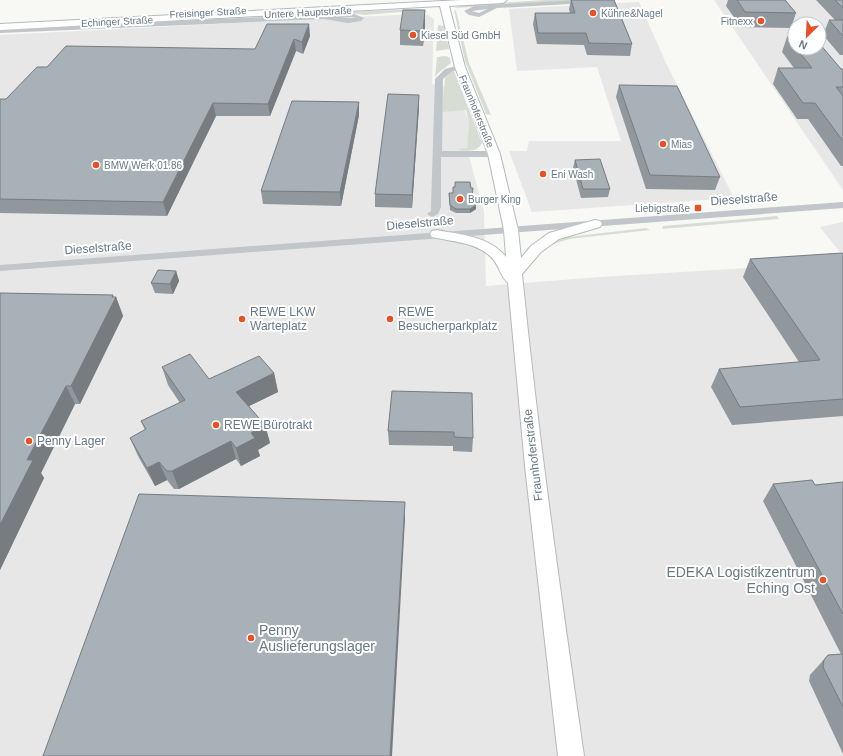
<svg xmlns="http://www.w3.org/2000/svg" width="843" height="756" font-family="Helvetica,sans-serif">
<rect width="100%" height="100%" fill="#f8f8f5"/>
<!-- built -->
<path fill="#e6e7e6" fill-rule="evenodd" d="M714,0H843V190ZM795,24H819V48H795Z
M639,2L666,63L734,198L532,212L509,151H527L529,141H621L597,67L517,71L509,9Z
M415,14L428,15L434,19L432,84L457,90L469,123L467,149L484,212L486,286L600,277L843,262V756H0V35Z
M843,222V256L820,227Z"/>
<!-- green -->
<path fill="#d8ddd4" d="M545,0H581L454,8L465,5Z
M414,9L425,10L365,15L350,13L0,28Z
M454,10L456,11L469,63L491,115L486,114L465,61Z
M438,25L444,26L449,49L436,51Z
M446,56L450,58L451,63L437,74L435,77L437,57Z
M454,71L482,143C478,152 468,151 459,150V149L467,148L469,123L466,110L442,112L445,78L450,72Z
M777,216L779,219L662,229L663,226Z
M646,228L650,230L569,239L554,244L551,243L568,237Z"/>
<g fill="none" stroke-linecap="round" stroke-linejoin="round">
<!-- secondary casing -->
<g stroke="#b3babe" stroke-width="2">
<path id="secondary" d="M462,0H507L503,3L449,6L465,67L500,154L518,230L521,258L531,246L549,233L595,220L600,221L602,224L600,227L559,239L541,252L522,274C538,435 561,596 584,756H558L525,466L508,283C501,277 499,266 493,259C478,242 453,242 432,237L430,234L432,231L437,230C461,235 490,236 506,257L504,230L488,154L455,67L440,6L0,30V24Z"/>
</g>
<!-- street -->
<path fill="#c1c6ca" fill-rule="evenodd" d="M575,0H608L605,2L497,8L479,17L469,15L464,11L474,6ZM487,9L479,13L472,11Z
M352,13L364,18L361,21L348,23L324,19L0,33V29ZM352,17L356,18H341Z
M460,65L462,66V68L451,72L443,79L442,151H494L498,154L494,157H441V207L438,214L432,217L427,214L431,211V207L435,79L445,69Z
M843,202V208L0,271V265Z"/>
<!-- secondary -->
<use href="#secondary" fill="#fff" fill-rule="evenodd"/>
</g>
<!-- wall -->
<path fill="#90989d" d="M571,0H614L632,44L630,56L587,55L584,45L537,44L533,24L535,13H570L569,9Z
M728,0H785L796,13L791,28L741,27L726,6Z
M816,0H843V55H840L823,35L829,20H835Z
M425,10V25L423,46L400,45V30Z
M310,36L303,54L296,51L270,116H216L167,216L0,213V99H6L47,67L255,49Z
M787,37H795V48H819L841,69H843V166H841L808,119H797L773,84L778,68H794L782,52Z
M619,85L720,177L715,190L646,189L616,97Z
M419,95V107L412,208L375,207V194Z
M359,115L341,206L263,204L261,191Z
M575,160L610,189L608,197L581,198L573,168Z
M471,188L476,209L470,213H456L450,210L449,193H452Z
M843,254V416L732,425L711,387L719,369L799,362L743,277L750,259Z
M176,271L179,281L173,294L155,293L151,283Z
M0,293L113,295V297H116L123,316L80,404H75L41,473L44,478L0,570Z
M162,367L209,379L274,373L278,392L249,406L265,425L270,443L258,450L260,456L241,466L236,459L179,489H174L167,480L155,486L138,456L130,438L145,430L141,421L180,403L168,385Z
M392,391L473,438L472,452L453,451V446L389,445L388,431Z
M843,482V754L809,681L810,675L828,655L841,654L763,501L773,484L815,485Z"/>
<!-- shaded-wall -->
<path fill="#767c80" d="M425,10V25L423,46V31Z
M309,24L310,36L303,54L302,42Z
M294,39L296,51L270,116L268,104Z
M419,95V107L412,208V195Z
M359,102V115L341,206L340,192Z
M213,103L216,116L167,216L163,202Z
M476,205V209L470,213V209Z
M176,271L179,281L173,294L170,284Z
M113,295L114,300L116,297L123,316L80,404L71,386Z
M274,373L278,392L241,410L236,392Z
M66,386L75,404L41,473L44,478L0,570V525L27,460Z
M265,425L270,443L258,450L260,456L241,466L236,448L251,433Z
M231,441L236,459L179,489L172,471Z
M159,462L167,480L155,486L147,468Z
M405,502V519L392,756H390Z"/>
<!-- building -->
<path fill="#a8b1b7" stroke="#767c80" d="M571,0H614L632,44L589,43L586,33H538L535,13H575Z
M737,0H785L796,13L745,12Z
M835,0H843V8Z
M403,10H425L423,31L400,30Z
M829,20H843V36Z
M267,24H309L302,42L294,39L268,104L213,103L163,202L0,199V99H6L37,67H47L66,46L255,49Z
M787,37H795V47Z
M819,43L841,69H843V87H836L843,96V141L815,103H803L778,68H812L796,48H819Z
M619,85L677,86L720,177L650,175Z
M388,94L419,95L412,195L375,194Z
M292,101L359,102L340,192L261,191Z
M600,159L610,189H583L575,160Z
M455,182H470L471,188H473L472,197L476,205L470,209H456L450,205L449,193H453V187H455Z
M842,253L843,254V399L740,407L719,369L820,360L750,259Z
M158,270L176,271L170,284L151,283Z
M0,293L113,295L112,297H116L71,386H66L27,460H33L0,525Z
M190,354L209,379L259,356L274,373L236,392L265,425L251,433L255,438L236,448L231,441L172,471H167L159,462L147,468L130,438L146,429L141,421L185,400L162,367Z
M392,391L472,393L473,438L454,437V432L388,431Z
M812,480L815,485L843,482V614L773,484Z
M139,494L405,502L390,756H43Z
M843,654V707L823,667L824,660L828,655Z"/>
<!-- markers -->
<g fill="#e95024" stroke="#fff" stroke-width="1.5">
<circle cx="593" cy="13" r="4"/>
<circle cx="761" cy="21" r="4"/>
<circle cx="413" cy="35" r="4"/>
<circle cx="663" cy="144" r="4"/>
<circle cx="96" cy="165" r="4"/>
<circle cx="543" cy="174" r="4"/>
<circle cx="460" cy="199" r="4"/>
<rect x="694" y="204" width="8" height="8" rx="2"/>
<circle cx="242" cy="319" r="4"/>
<circle cx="390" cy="319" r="4"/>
<circle cx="216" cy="425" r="4"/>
<circle cx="29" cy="441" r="4"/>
<circle cx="823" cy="580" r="4"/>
<circle cx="251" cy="638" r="4"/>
</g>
<g text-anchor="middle" stroke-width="4" stroke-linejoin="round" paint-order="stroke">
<!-- far-street labels -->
<g font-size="10" fill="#667987" stroke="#fff">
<text transform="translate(208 12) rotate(-3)" y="4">Freisinger Straße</text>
<text transform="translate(308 12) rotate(-3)" y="4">Untere Hauptstraße</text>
<text transform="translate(117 21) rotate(-3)" y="4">Echinger Straße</text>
<text transform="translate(477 111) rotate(68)" y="4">Fraunhoferstraße</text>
</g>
<!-- far-poi labels -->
<g font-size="10" fill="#667987" stroke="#fff" text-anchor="start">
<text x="601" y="17">Kühne&amp;Nagel</text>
<text x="753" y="25" text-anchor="end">Fitnexx</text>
<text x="421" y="39">Kiesel Süd GmbH</text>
<text x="671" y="148">Mias</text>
<text x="104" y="169">BMW Werk 01.86</text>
<text x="551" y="178">Eni Wash</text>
<text x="468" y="203">Burger King</text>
<text x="690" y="212" text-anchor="end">Liebigstraße</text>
</g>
<!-- street labels -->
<g font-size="12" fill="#667987" stroke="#fff">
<text transform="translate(744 199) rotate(-4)" y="4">Dieselstraße</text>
<text transform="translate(420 223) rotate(-5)" y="4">Dieselstraße</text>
<text transform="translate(98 248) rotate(-4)" y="4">Dieselstraße</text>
<text transform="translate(533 455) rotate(-97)" y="4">Fraunhoferstraße</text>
</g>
<!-- poi labels -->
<g font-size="12" fill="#667987" stroke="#fff" text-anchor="start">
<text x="250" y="316">REWE LKW<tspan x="250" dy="14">Warteplatz</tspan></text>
<text x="398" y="316">REWE<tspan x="398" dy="14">Besucherparkplatz</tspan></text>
<text x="224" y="429">REWE Bürotrakt</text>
<text x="37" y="445">Penny Lager</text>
</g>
<!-- near-poi labels -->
<g font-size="14" fill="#667987" stroke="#fff" text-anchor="end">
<text x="815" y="577">EDEKA Logistikzentrum<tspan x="815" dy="16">Eching Ost</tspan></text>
<text x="259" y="635" text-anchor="start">Penny<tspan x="259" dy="16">Auslieferungslager</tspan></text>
</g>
</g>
<!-- north arrow -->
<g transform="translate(807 36) rotate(204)"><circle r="19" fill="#ffffff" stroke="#c2c9cf"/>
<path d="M0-3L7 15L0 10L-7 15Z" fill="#e95024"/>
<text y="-6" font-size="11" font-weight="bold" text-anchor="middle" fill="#667987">N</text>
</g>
</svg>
